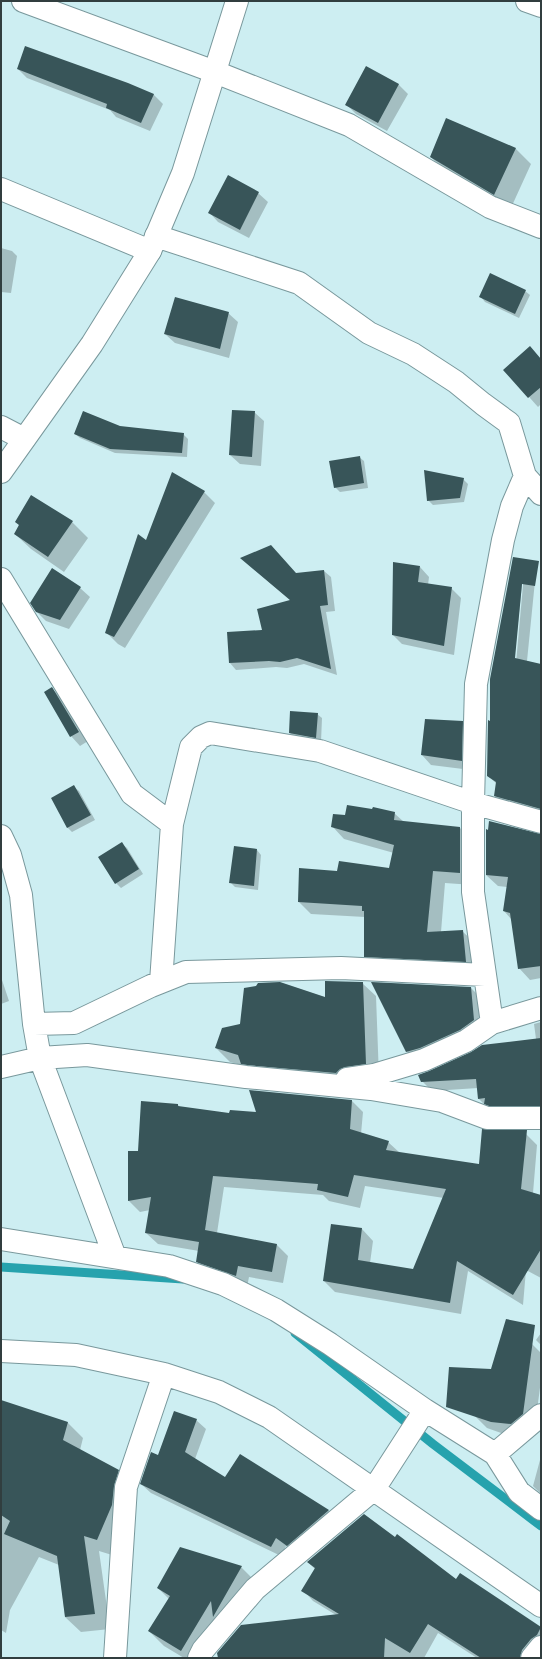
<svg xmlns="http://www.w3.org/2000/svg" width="542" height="1659" font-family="'Playfair Display',serif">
<rect width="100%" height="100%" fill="#cdeef2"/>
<!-- shadow -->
<path fill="#0003" fill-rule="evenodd" d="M18,69L153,94L163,104L150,131L116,117L110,110L27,78Z
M398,84L408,94L387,131L356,114L346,104Z
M447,119L516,149L531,164L510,210L446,173L431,157Z
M258,193L268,202L249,238L218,222L209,212Z
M1,248L12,251L17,256L11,293L1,292Z
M525,291L530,295L519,318L485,302L481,297Z
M228,313L238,322L229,358L175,343L165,334Z
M541,359V404L538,407L505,370Z
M254,412L264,421L261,466L240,464L230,455Z
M120,427L183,434L188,439L187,457L115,453L80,438L75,434Z
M359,457L364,461L368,488L340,492L335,487Z
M463,479L468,484L464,502L433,505L428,500Z
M204,492L215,503L125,648L118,644L107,633L147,541Z
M31,496L72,522L88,538L64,572L31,549L15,534Z
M513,558L536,571L527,661L541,665V817L506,807L495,796L497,784L488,776L491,722ZM523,574H524L516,663L514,662Z
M248,564L296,574L324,571L331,577L335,611L326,612L337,675L304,664L287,668L276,667L236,670L230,663L263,631L291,601Z
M420,567L429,577L428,585L451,588L461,598L454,655L402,644L393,635Z
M80,588L90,597L69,629L46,621L37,612Z
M52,688L61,698L88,741L80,746L71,736Z
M317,714L322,718L321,742L295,738L290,733Z
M462,722L472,732L471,770L431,765L422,755Z
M74,787L79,791L95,820L72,832L67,827Z
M394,813L404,822L460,828L473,840V885L445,883L441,932L462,931L475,943L478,974L378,969L365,956V917L311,914L299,902L338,872L390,869L394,853L344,839L332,826L346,817Z
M541,835V978L530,980L519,968L512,920L504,911L507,887L498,886L486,875Z
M122,844L127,848L143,874L121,888L116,883Z
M257,850L261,855L258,890L235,887L230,882Z
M1,977L9,1001L1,1004Z
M362,983L376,996L379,1077L359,1080L245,1066L230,1062L216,1048L240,1024L326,998Z
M471,988L480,997L483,1030L417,1061L407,1052Z
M541,1022V1115L488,1108L479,1099L478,1088L432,1091L422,1081L536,1039L534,1024Z
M352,1101L363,1112L361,1134L388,1142L400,1153L480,1165L526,1134L537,1145L529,1241L541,1218V1278L526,1270L523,1305L468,1271L461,1314L335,1292L324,1281L332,1225L362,1229L373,1241L370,1263L414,1271L444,1198L365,1186L360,1208L329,1201L323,1195L224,1187L217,1233L277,1245L288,1256L283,1283L249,1277L247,1287L208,1273L197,1261L199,1251L158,1244L146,1233L150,1210L140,1212L129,1201L139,1152L178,1105L180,1107L230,1114L257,1113Z
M541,1333V1345L536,1340Z
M532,1344L541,1353V1380L535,1426L504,1434L487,1428L475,1416Z
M1,1401L68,1423L83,1438L80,1450L118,1471L134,1486L112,1555L99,1551L110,1629L81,1632L65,1617L59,1565L39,1557L10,1610L6,1633L1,1630Z
M196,1420L206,1429L195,1459L225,1478L240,1455L329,1511L338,1520L297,1555L286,1546L281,1556L151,1493L141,1484L159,1457Z
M540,1460L541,1461V1494L533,1486Z
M395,1539L456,1580L460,1575L541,1628V1650L535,1658H477L438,1633L424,1658H219L336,1615L313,1601L303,1590L315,1569L308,1562Z
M241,1567L256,1582L202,1658H184L164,1646L149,1631L169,1599L158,1588Z"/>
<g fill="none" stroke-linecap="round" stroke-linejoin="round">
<!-- stream -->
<path stroke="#26a2ad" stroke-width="9" d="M1,1267L183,1279
M295,1333L433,1444L541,1526"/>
</g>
<!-- building -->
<path fill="#385559" d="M25,46L128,83L154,94L141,123L106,108L107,104L17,69Z
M366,66L399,84L378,123L345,105Z
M446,118L516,148L494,195L430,157Z
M228,175L259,192L240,230L208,213Z
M490,273L526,290L515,314L479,297Z
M175,297L229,312L220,349L164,334Z
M530,346L541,359V387L528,398L503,370Z
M232,410L255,411L252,457L229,455Z
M83,411L120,426L184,433L182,453L110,449L74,434Z
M360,456L364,483L334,488L329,461Z
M424,470L464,478L460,498L427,501Z
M172,472L205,491L114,637L105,633L138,534L146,540Z
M31,495L73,521L48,557L14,534L19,525L15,522Z
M271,545L296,573L324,570L328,605L320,606L331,669L297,658L280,662L269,661L229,663L227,632L262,630L257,609L290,600L240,558Z
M513,557L539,561L535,586L522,584L515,658L541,664V809L494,796L496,782L487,776L488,720L490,721V679Z
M393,562L420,566L418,582L452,587L444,646L392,635Z
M52,568L81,587L60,620L36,612L30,603Z
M52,687L79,732L70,737L44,692Z
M290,711L318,713L316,738L289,733Z
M425,719L463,721L462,761L421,755Z
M74,785L91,815L67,828L51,798Z
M347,805L372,809L373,807L395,812L394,820L460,827V873L433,871L427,932L463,930L466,962L364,957V911H362V906L298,902L299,868L337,871L339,861L389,868L394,845L331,827L333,814L345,815Z
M489,821L541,834V966L518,969L510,913L503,911L508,877L486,875V829L488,830Z
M122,842L139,869L115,884L98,857Z
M234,846L257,849L254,886L229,883Z
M325,981L363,982L366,1064L345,1067L340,1069L336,1073L247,1065L241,1064L238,1055L215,1048L222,1028L240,1024L244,988L256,986L258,983L280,982L325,997Z
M371,982L471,987L474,1020L460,1030L420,1048L406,1052Z
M541,1038V1106H489L484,1104L485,1098L478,1099L476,1079L421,1082L418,1075L429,1071L471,1052L482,1045Z
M249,1090L352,1100L350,1129L389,1141L386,1150L479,1164L482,1129L527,1130L521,1189L541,1195V1249L513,1295L457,1261L450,1303L323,1281L331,1224L362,1228L358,1260L413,1269L446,1189L354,1175L348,1197L317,1190L318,1184L213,1176L205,1230L277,1244L272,1272L238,1266L236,1276L196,1262L199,1242L145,1233L151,1197L128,1201V1151H138L141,1101L178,1104V1106L229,1113L230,1110L256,1112Z
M506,1319L535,1325L523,1414L511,1424L491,1422L446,1407L449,1367L491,1369Z
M1,1400L68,1422L63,1440L119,1470L114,1486L112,1505L97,1540L84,1536L95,1614L65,1617L57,1556L4,1534L10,1521L1,1515Z
M174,1411L197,1419L185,1452L225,1477L240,1454L329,1510L287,1546L276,1538L271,1547L140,1484L151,1452L158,1455Z
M364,1514L395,1537L397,1534L456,1579L460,1573L541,1627L537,1635L531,1639L522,1650L520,1658H481L428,1624L410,1653L385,1638L384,1658H218L217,1653L241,1625L339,1614L301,1591L315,1568L307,1562Z
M180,1547L242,1566L213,1617L211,1601L181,1651L148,1631L170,1596L157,1588Z"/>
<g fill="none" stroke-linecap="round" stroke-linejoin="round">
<!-- minor casing -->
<g stroke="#79989c" stroke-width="24">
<path id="minor" d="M23,1L215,72L349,125L490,207L541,227
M527,1L541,6
M1,189L150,251
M156,236L299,283L369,333L413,354L456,382L483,404L509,423L525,476L541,494
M1,427L24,439
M1,579L132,794L172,824
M1,836L10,855L21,895L34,1024L40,1058L115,1257
M161,982L172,824L191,747L201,737L210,733L320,751L473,803L541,822
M492,1023L473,892V803L476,684L503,540L512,506L525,476
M34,1024L74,1023L151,986L186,972L341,968L485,975
M1,1067L40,1058L87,1055L246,1077L371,1089L442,1101L487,1118H541
M347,1079L374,1075L424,1060L466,1041L492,1023L541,1008
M1,1239L169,1266L223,1284L276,1310L330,1344L425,1410L495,1454L519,1492L541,1509
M1,1351L76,1355L164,1374L219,1392L269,1417L541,1606
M495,1454L541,1415
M115,1658L126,1487L164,1374
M199,1658L203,1650L255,1589L374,1489L425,1410
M532,1658L541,1647"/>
</g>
<!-- tertiary casing -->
<g stroke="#79989c" stroke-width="24">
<path id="tertiary" d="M1,472L92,344L150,251L183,173L237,1"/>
</g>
<!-- minor -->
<use href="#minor" stroke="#fff" stroke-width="22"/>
<!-- tertiary -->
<use href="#tertiary" stroke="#fff" stroke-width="22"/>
</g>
<!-- border -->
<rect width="542" height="1659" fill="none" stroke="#313e3f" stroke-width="4"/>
</svg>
